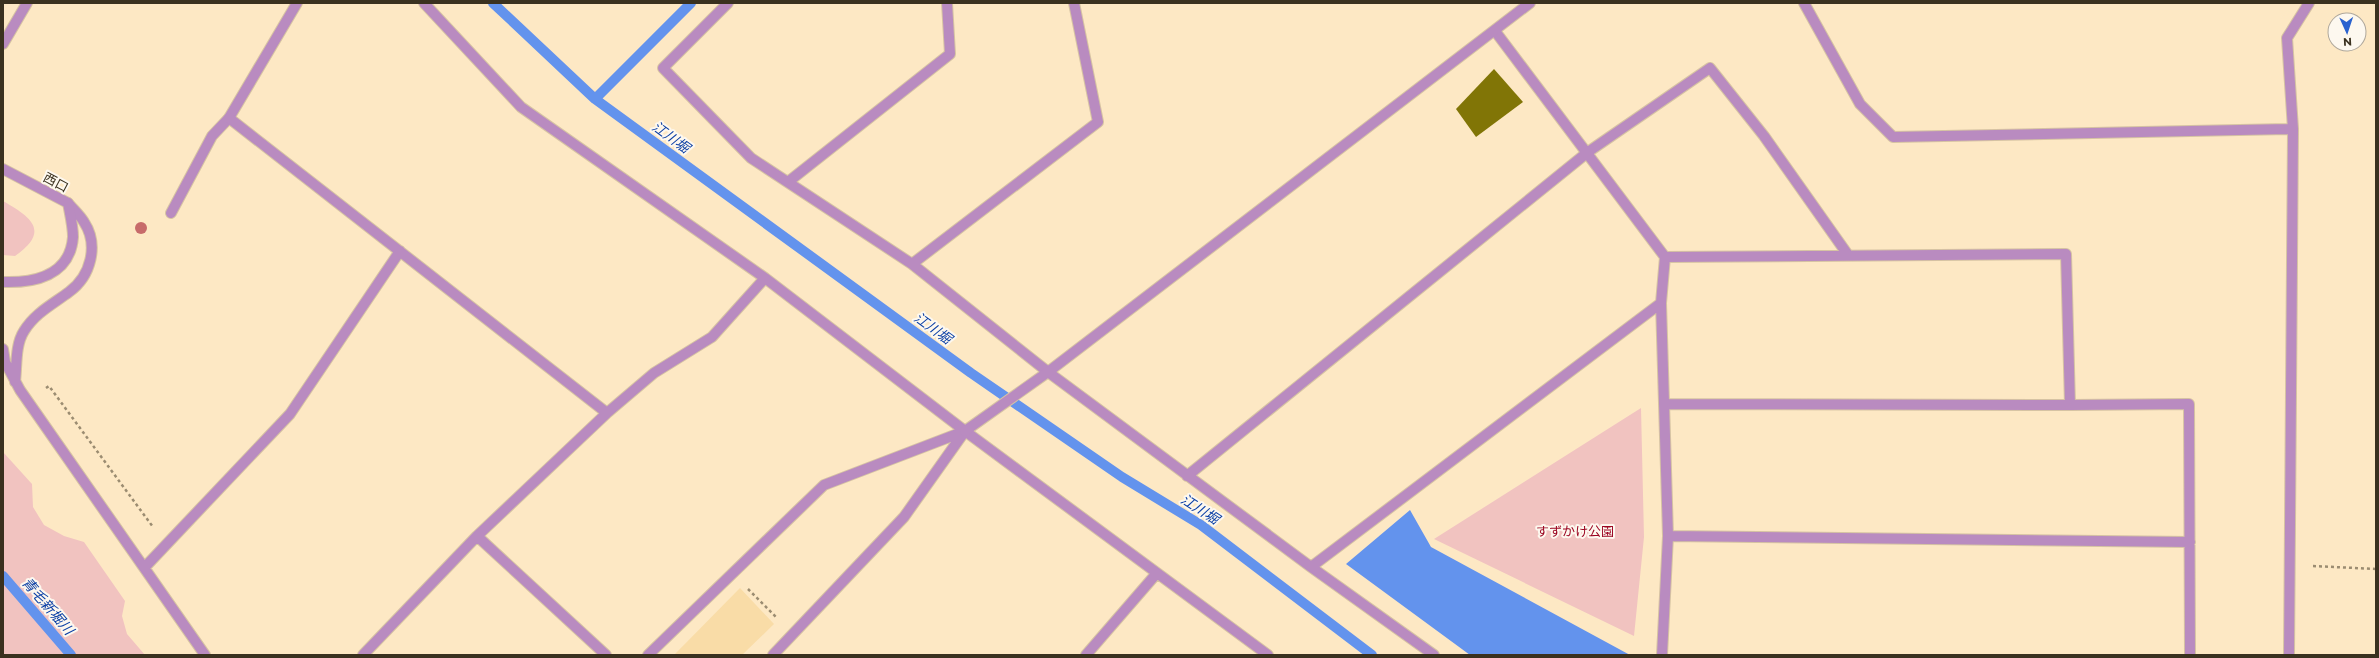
<svg xmlns="http://www.w3.org/2000/svg" width="2379" height="658" font-family="Montserrat,'Noto Sans JP',sans-serif">
<rect width="100%" height="100%" fill="#fde8c4"/>
<!-- built -->
<path fill="#f9dca7" d="M740,588L774,624L742,655H674Z"/>
<!-- green -->
<path fill="#f1c3c0" d="M3,201C31,217 51,231 15,256L3,255Z
M1641,408L1644,537L1634,636L1434,539Z
M3,452L32,484L33,507L44,525L64,536L84,542L125,601L122,616L127,634L145,655H3Z"/>
<!-- water -->
<path fill="#6393ed" d="M1410,510L1431,547L1630,655H1470L1346,564Z"/>
<g fill="none" stroke-linecap="round" stroke-linejoin="round">
<!-- stream -->
<path stroke="#6393ed" stroke-width="10" d="M493,3L595,99L971,373L1122,477L1201,525L1372,655
M595,99L691,3
M3,576L71,655"/>
</g>
<!-- building -->
<path fill="#817506" d="M1494,69L1523,102L1476,137L1456,109Z"/>
<g fill="none" stroke-linecap="round" stroke-linejoin="round">
<!-- service casing -->
<g stroke="#d6c3a3" stroke-width="12">
<path id="service" d="M171,213L212,136L229,118L297,3"/>
</g>
<!-- minor casing -->
<g stroke="#d6c3a3" stroke-width="12">
<path id="minor" d="M424,3L521,107L765,278L965,431L1268,655
M728,3L663,68L751,158L912,264L1048,372L1311,567L1434,655
M1804,3L1860,104L1893,137L2293,129
M1495,31L1665,257L1661,303L1668,536L1662,655
M229,118L607,413
M788,182L950,54L947,3
M1665,257L2066,254L2070,405L2189,404L2190,655
M912,264L1098,122L1074,3
M3,349L5,362L20,390L205,655
M15,382C17,366 15,345 24,331C35,313 53,304 69,292C91,276 99,245 84,222C80,215 73,209 68,203
M1664,404L2070,405
M1187,476L1588,152L1710,68L1764,136L1848,255
M477,536L606,655
M1668,536L2190,542
M145,567L290,414L400,251
M1311,567L1661,303
M363,655L477,536L607,413L654,373L712,337L765,278
M648,655L824,485L965,431L904,517L773,655
M1086,655L1157,573
M2289,655L2293,129L2287,38L2309,3"/>
</g>
<!-- tertiary casing -->
<g stroke="#d6c3a3" stroke-width="12">
<path id="tertiary" d="M3,44L27,3
M3,169L68,203C70,214 73,226 73,237C70,276 34,283 3,282
M965,431L1048,372L1530,3"/>
</g>
<!-- path -->
<path stroke="#9b8c71" stroke-width="2.5" stroke-dasharray="3 3" stroke-linecap="butt" d="M46,388L49,386L153,527
M2313,566L2376,569
M748,589L777,618"/>
<!-- service -->
<use href="#service" stroke="#b98bc0" stroke-width="10"/>
<!-- minor -->
<use href="#minor" stroke="#b98bc0" stroke-width="10"/>
<!-- tertiary -->
<use href="#tertiary" stroke="#b98bc0" stroke-width="10"/>
</g>
<!-- trees -->
<circle fill="#c76b6a" cx="141" cy="228" r="6"/>
<g text-anchor="middle" stroke-width="4" stroke-linejoin="round" paint-order="stroke">
<!-- street labels -->
<g font-size="13" fill="#3a311f" stroke="#fdf8ef">
<text transform="translate(56 182) rotate(28)" y="5">西口</text>
</g>
<!-- park labels -->
<g font-size="13" fill="#9b0421" stroke="#fdf8ef">
<text x="1575" y="536">すずかけ公園</text>
</g>
<!-- water labels -->
<g font-size="14" font-style="italic" fill="#093ea5" stroke="#fdf8ef">
<text transform="translate(671 137) rotate(36)" y="5">江川堀</text>
<text transform="translate(933 328) rotate(36)" y="5">江川堀</text>
<text transform="translate(1200 509) rotate(33)" y="5">江川堀</text>
<text transform="translate(48 606) rotate(49)" y="5">青毛新堀川</text>
</g>
</g>
<!-- border -->
<rect width="2379" height="658" fill="none" stroke="#3a311f" stroke-width="8"/>
<!-- north arrow -->
<g transform="translate(2347 32) rotate(177)"><circle r="19" fill="#fdf8ef" stroke="#afa89c"/>
<path d="M0-3L7 15L0 10L-7 15Z" fill="#2a62cf"/>
<text y="-6" font-size="11" font-weight="bold" text-anchor="middle" fill="#3a311f">N</text>
</g>
</svg>
